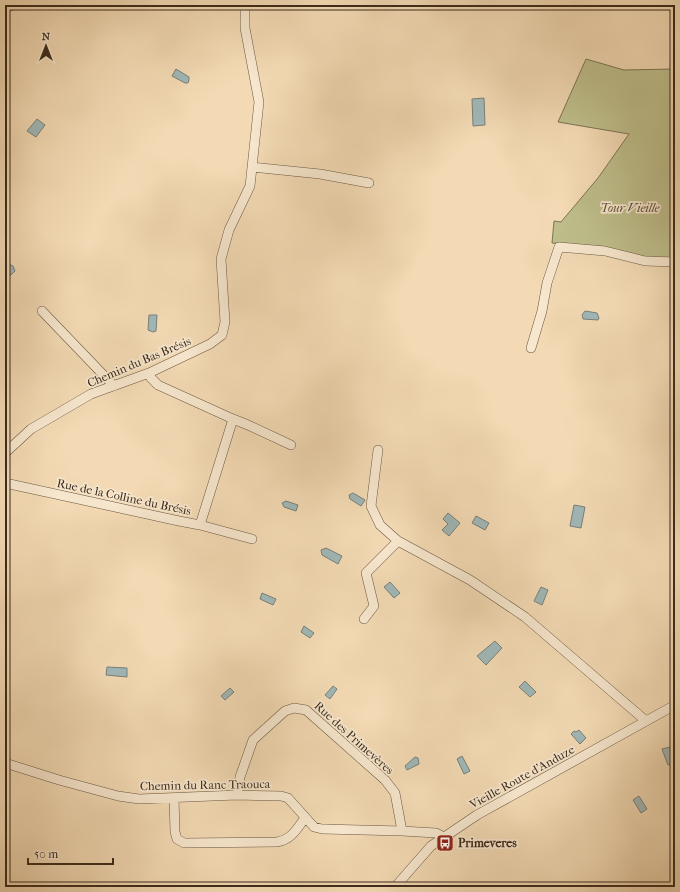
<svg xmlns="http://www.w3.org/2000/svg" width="680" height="892" font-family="'IM FELL French Canon',serif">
<rect width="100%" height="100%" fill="#f3dab4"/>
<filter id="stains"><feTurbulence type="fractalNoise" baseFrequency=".005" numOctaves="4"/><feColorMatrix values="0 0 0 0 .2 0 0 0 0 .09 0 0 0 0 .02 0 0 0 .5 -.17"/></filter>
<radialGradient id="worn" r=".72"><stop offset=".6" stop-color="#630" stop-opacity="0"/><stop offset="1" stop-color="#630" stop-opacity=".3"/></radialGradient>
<!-- green -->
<path fill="#bebe8b" stroke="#7d7454" d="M586,59L624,70L675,69V259L635,256L594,246L552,243L554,221L561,222L598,178L629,134L558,122Z"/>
<!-- water -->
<path fill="#a0b8b8" stroke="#78807a" d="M176,69L189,77V80L188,83H185L172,76Z
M484,98L485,125L473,126L472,99Z
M37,119L45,125L36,137L27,131Z
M9,264L13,266L15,271L12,274L9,276L5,275V265Z
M585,311L597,313L599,318L598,320L583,319L582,315Z
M149,315H157L156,331L153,332L148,330Z
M353,493L365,500L361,506L350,499L349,495Z
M286,501L298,505L296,511L284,507L282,503Z
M574,505L585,507L581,528L570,526Z
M448,513L460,523L449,536L442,530L448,524L443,519Z
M476,516L489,523L485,530L472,523Z
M326,548L342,556L338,564L322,555L321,550Z
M390,582L400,593L394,598L384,587Z
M541,587L548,590L542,605L534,601Z
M262,593L276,599L273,605L260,599Z
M304,626L314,633L310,638L301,632Z
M495,641L502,648L486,665L477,656Z
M107,667L127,668V677L106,675Z
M525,681L536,692L530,697L519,687Z
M333,686L337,689L330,699L325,695Z
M230,688L234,692L225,700L221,696Z
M579,730L586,738L580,744L571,734L574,731L576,732Z
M670,747L671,748H673L675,753L673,754L675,763L668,765L662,749Z
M462,756L470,771L464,774L457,759Z
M415,757L418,758L419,764L407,770L405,766Z
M639,796L647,809L641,813L633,800Z"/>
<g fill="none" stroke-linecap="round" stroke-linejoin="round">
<!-- street casing -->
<g stroke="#6a5742" stroke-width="10">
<path id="street" d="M5,8L13,5
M252,167L320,174L369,183
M42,311L114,386
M531,348L542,311L547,283L559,247L605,251L645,261L675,262
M233,419L248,425L291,445
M378,450L371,506L380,525L398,541L470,580L525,617L646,721
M5,453L31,429L91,394L149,373L210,344L222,335L225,322L221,259L229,230L250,186L259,102L245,28V5
M5,483L179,521L200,525L233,419L158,385L151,378L149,373
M200,525L252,539
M364,619L374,606L366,573L398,541
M5,763L59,780L118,796L139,799L237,795L281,796L288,798L314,827L322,829L402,831L436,833L444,837
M237,795L240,777L253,740L285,711L294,708L306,710L385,780L395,793L402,831
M174,798L175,832L177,839L184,843L277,842C292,839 296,830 305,818
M395,887L431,846L477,815L675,705"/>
</g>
<!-- street -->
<use href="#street" stroke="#f7e7ce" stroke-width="9"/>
</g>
<!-- icons -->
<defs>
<g id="bus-square" transform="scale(0.9)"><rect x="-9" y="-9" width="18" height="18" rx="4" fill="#8f2418" stroke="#f7e7ce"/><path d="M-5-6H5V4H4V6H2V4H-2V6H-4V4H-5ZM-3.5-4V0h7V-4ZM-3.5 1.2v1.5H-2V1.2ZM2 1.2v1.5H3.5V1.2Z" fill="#fff"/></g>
</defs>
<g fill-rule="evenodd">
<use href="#bus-square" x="445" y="843"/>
</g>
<g text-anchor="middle" stroke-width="3.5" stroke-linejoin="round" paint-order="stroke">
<!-- park labels -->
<g font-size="12" font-style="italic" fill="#564832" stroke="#f7e7ce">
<text x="630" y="212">Tour Vieille</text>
</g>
<!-- street labels -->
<g font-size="12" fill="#3c2b1c" stroke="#f7e7ce">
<text transform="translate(139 362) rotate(-23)" y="4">Chemin du Bas Brésis</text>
<text transform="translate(124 497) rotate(12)" y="4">Rue de la Colline du Brésis</text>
<text transform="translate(354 738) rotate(42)" y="4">Rue des Primevères</text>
<text transform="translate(522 777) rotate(-29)" y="4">Vieille Route d'Anduze</text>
<text transform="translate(205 785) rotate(-1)" y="4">Chemin du Ranc Traouca</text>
</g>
<!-- poi labels -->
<g font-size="12" font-weight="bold" fill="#3c2b1c" stroke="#f7e7ce" text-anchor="start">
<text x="458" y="847">Primeveres</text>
</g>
</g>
<!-- margin -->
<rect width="680" height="892" fill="none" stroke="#f3dab4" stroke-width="20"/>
<rect x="6" y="6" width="668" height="880" fill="none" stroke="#3c2b1c" stroke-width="2"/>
<rect x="10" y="10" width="660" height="872" fill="none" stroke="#3c2b1c"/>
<!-- north arrow -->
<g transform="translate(46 46)" stroke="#f7e7ce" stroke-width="3" paint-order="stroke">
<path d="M0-3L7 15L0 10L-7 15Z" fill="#3c2b1c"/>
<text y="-6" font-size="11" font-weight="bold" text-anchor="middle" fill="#3c2b1c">N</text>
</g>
<!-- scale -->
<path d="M28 858v6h85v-6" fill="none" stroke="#3c2b1c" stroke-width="2"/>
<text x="34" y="858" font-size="12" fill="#3c2b1c" stroke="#f7e7ce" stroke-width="3" paint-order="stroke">50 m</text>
<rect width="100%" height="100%" filter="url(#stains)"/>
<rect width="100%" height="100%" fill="url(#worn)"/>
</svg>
